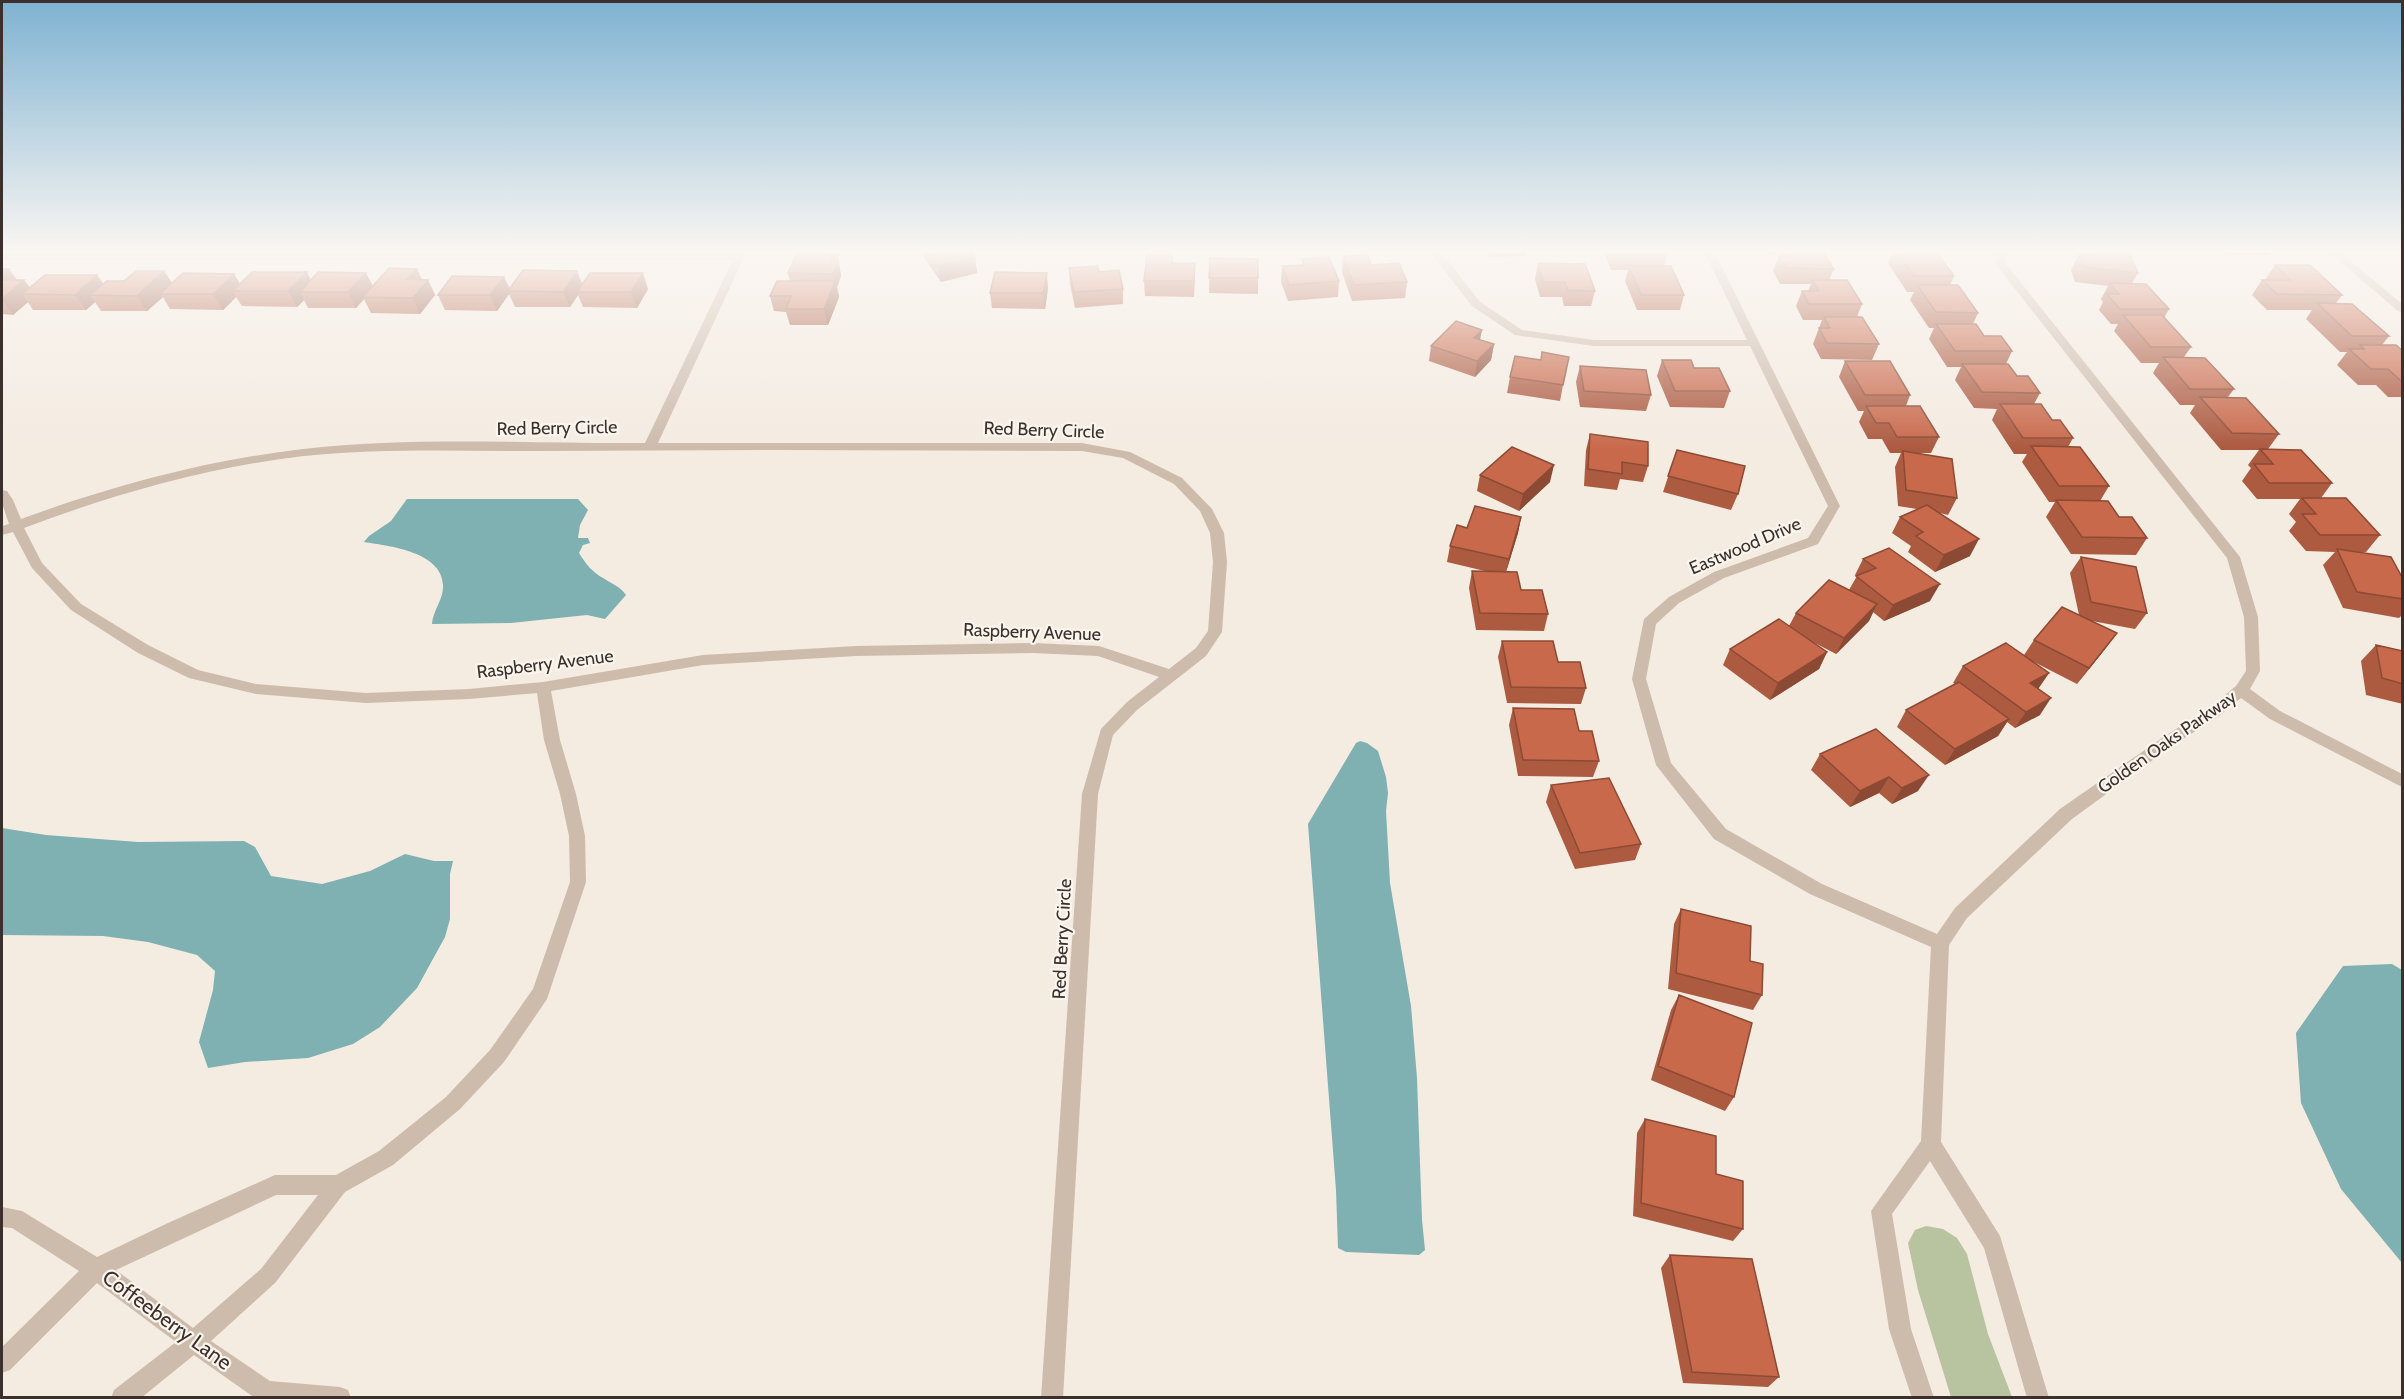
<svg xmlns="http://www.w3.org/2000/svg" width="2404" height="1399" font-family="Cabin,sans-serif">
<rect width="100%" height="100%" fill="#f4ebe1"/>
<!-- green -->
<path fill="#b8c4a0" d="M1926,1226L1943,1229L1957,1238L1967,1254L1988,1334L2012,1397H1951L1918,1290L1908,1243L1915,1230Z"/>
<!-- water -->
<path fill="#7fb0b2" d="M407,499H578L588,510L580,525L578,538H588L590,543L583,545L579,553C586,564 592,572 603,578C612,584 620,586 626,595L605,619L587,615L511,623L432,624C433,610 444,599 443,585C442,552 390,546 364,542L369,536L391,521Z
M1360,741L1367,743L1378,751L1386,777L1388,793L1386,811L1390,883L1411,1006L1417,1078L1422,1220L1425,1250L1419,1255L1346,1252L1338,1248L1336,1190L1308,824L1356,743Z
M2,828L46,835L138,842L244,841L255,847L271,876L322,884L370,871L405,854L434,861H453L450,874V919L445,937L417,988L380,1027L353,1044L308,1058L245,1062L208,1068L199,1042L213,990L215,971L197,955L148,942L103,936L2,935Z
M2392,964L2402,970V1263L2341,1189L2301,1103L2296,1033L2343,966Z"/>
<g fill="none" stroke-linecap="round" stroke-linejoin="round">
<!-- minor -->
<path fill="#cdbbac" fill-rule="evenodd" d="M746,253L658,443H1082L1130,452L1182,478L1212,509L1224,533L1227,562L1222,632L1206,656L1137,710L1113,735L1098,794L1063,1398H1041L1082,794L1101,729L1127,702L1159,677L1098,656L1033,653L856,656L703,665L551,691L560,740L576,794L585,836L586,882L547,999L504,1062L460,1109L393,1165L345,1192L275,1283L211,1341L270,1381L340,1387L348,1390L351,1398H255L194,1355L141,1398H111L114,1390L176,1342L97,1283L10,1370L2,1373V1347L79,1271L12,1228L2,1227V1207L22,1211L97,1257L168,1223L275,1175H336L379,1151L446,1097L490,1050L533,989L570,882L569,836L560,794L544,740L537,693L469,699L366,703L256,694L189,678L138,653L71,610L32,568L13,532L2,535V526L9,524L2,503V490L7,491L13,500L21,519C111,486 207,460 303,449C416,436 532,444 645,443L733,260H2V254ZM780,450L1082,451L1123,458L1174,484L1200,511L1210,533L1213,562L1208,631L1196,648L1169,669L1099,646L1033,643L856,646L703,655L543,682L469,689L366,693L256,684L198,670L148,645L81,604L42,563L24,528C114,494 208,467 304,456C381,448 458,451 535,451C617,451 699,450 780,450ZM276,1195H318L261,1269L193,1328L116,1270Z
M1431,253H1442L1480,302L1522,330L1594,340H1747L1705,253H1715L1840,506L1818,544L1724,578L1679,603L1656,624L1646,679L1671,763L1726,829L1822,884L1937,934L1955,908L2060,809L2162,738L2209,708L2236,686L2246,671L2244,617L2227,558L1997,266L1994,253H2004L2006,264L2240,557L2258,617L2260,671L2250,689L2280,711L2402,774V787L2270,719L2241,698L2219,716L2172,746L2072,819L1967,918L1949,945L1941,1142L2000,1236L2049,1398H2027L1984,1248L1930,1161L1892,1214L1911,1329L1934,1398H1912L1889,1329L1871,1211L1921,1141L1931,947L1810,894L1714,839L1656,765L1632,679L1644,619L1669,597L1714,572L1808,538L1828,506L1750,346H1594L1515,335L1472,306Z
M2330,253H2341L2402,304V312L2398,311Z"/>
</g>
<!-- wall -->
<path fill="#ac5a40" d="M797,253H841L840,256H838L841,276L837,287L839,297L828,325H790L786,312L774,311L770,296L790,281L788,273Z
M922,253H972L975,257L977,273L941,282L923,256Z
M1488,253H1527L1526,256L1490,257Z
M1604,253H1666L1667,255L1664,266L1684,295L1680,310H1637L1625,281L1628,270H1611Z
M1767,253H1824L1834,269L1829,280L1862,304L1857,317L1879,344L1872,360L1821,359L1813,344L1822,320H1803L1796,306L1802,291H1808L1811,284H1780L1773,271L1779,256H1781V254H1768Z
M1892,253H1937L1954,276L1950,285L1978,313L1973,324L1984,336L2012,351L2006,364L2017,376L2040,393L2034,404L2073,438L2068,447L2109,486L2100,501L2119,517L2147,538L2136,555L2071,554L2046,517L2055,502H2049L2022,462L2027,454H2014L1992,420L1997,409L1974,408L1955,380L1961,367H1947L1929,339L1934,328H1929L1910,300L1914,292H1907L1888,263Z
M2086,253H2129L2138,273L2132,283L2169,309L2164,318L2191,347L2184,357L2234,389L2228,397L2279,434L2268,449L2332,483L2321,498L2380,535L2366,552H2356L2403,579V614L2399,618L2343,608L2323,565L2335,552L2306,551L2289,531L2296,522L2289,514L2300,499H2257L2242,481L2251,468L2248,465L2259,450H2221L2190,413L2195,405H2180L2153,373L2159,363H2141L2114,331L2118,324H2111L2099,310L2103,302L2101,299L2108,286L2075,282L2071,270L2079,254L2085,255Z
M2227,253H2270L2269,255H2229Z
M1173,255V263L1195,279L1194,297L1145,296L1144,281Z
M1343,256L1371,265L1407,282L1405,298L1352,301L1342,272Z
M1210,258L1258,278V294L1209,293Z
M1302,259L1339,281L1338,297L1288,301L1281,282L1282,266L1302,265Z
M1538,263L1595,291L1591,306H1564L1562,297H1540L1535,279Z
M2275,265L2342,295L2336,303L2389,336L2382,345L2403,351V397H2388L2376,385H2358L2337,365L2347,352H2340L2306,319L2312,310H2267L2252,295L2262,280H2265Z
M1069,268L1123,289V304L1075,308L1070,284Z
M2,269H9L17,280L30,288L103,284L124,281L164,271L172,283L234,274L240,284L311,280L366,273L373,287L417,269L422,280H428L435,295L420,314L371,313L364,299L356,308H308L304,300L297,307L242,306L236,297L223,310L170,309L163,297L147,311H101L95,302L86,310H33L28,302L13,315L2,314Z
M504,277L510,289L582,284L648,289L637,308L583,307L578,295L570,307H515L509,294L497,311L445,310L438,295Z
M1048,288L1045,309L992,308L990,293Z
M1480,340L1494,344L1491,360L1475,377L1429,361L1431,346Z
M1541,360L1563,385L1560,401L1507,393L1510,377Z
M1662,360L1694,368L1730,391L1724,408L1670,407L1657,376Z
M1845,361L1910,395L1906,406L1939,437L1931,453H1919L1957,498L1948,515L1940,513L1970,556L1935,572L1908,552L1911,546L1892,533L1900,517L1917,509L1898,506L1895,467L1901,453H1890L1882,439H1868L1859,422L1864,411H1858L1839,377Z
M1580,366L1651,395L1646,411L1580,407L1576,382Z
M1590,434L1648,466L1643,482L1620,479L1617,490L1584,486L1586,450Z
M1677,450L1738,494L1731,510L1663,492Z
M1480,475L1550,482L1519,511L1477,491Z
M1521,517L1518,533L1506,572L1521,590L1548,614L1544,631L1476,630L1469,588L1472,571L1489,572L1447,562L1450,546L1467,528Z
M2081,557L2147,613L2135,629L2092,621L2105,649L2077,684L2034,662L2049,673L2038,689L2040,715L2015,728L2007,722L1998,736L1945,765L1897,727L1906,710L1956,684L1953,683L1963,666L2024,655L2034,640L2079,615L2070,573Z
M1863,559L1930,601L1884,621L1873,612L1869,621L1836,654L1809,640L1827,652L1819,669L1770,700L1723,665L1730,649L1789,626L1796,613L1849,590L1857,576L1855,575Z
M1502,641L1558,662L1586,688L1581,704L1507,703L1498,657Z
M2376,645L2403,651V704L2366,695L2361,661Z
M1513,708L1579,731L1599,761L1593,777L1518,776L1509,725Z
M1876,729L1918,791L1892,804L1879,793L1850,807L1811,770L1820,754Z
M1551,785L1641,844L1635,860L1575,869L1546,802Z
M1681,909L1750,961L1762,995L1753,1010L1668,989L1674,924Z
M1679,995L1734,1097L1725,1111L1651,1080L1671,1010Z
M1645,1119L1716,1174L1743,1229L1733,1241L1633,1216L1637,1133Z
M1670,1255L1779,1377L1768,1387L1683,1383L1661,1268Z"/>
<!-- shaded-wall -->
<path fill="#8c4a34" d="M833,253H837L841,276L837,287L839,297L828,325L824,309L835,283L830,261Z
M975,257L977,273L941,282L938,266Z
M9,269L20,284L24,280L35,294H22L28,302L13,315L2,299V275Z
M417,269L424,284L407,279Z
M164,271L174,286L160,294L163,297L147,311L137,296Z
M577,271L583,286L577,292L578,295L570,307L563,292Z
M307,272L315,288L300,292L304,300L297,307L288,291Z
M366,273L374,288L363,297L364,299L356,308L348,292Z
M643,273L648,289L637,308L631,292Z
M1047,273L1048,288L1045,309L1043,293Z
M234,274L243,289L233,291L236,297L223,310L213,294Z
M97,275L108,290L90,295L95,302L86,310L75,295Z
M504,277L510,291H508L509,294L497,311L490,295Z
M428,280L435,295L420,314L413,298Z
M1482,330L1479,345L1474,338Z
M1494,344L1491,360L1475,377L1477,361Z
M1554,465L1550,482L1519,511L1523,494Z
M1521,517L1518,533L1505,575L1509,559Z
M1979,539L1970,556L1935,572L1944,555Z
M1940,584L1930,601L1884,621L1893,605Z
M1877,604L1869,621L1836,654L1844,638Z
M2117,633L2105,649L2077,684L2089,668Z
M1827,652L1819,669L1770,700L1778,683Z
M2049,673L2038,689L2030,683Z
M2051,698L2040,715L2015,728L2026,712Z
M2009,719L1998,736L1945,765L1955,749Z
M1929,775L1918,791L1892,804L1902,788Z
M1889,777L1879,793L1850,807L1860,791Z"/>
<!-- building -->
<path fill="#c8694b" stroke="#8c4a34" stroke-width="1.5" d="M797,253H833L830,261H838L833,274L788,273Z
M929,253H972L975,257L938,266Z
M1614,253H1666L1667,255H1615Z
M1789,253H1824L1834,269L1786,268L1779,256H1790Z
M1898,253H1937L1954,276H1914Z
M2093,253H2129L2138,273L2084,267L2079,254L2094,256Z
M1147,255H1173L1172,263H1195L1194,281H1144Z
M1368,255L1371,265L1399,263L1407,282L1354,285L1343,256Z
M1329,257L1339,281L1289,285L1282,266L1305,265L1302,259Z
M1210,258L1258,259V278H1209Z
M1538,263L1585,264L1595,291L1568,290L1565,282H1543Z
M2275,265H2310L2342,295L2277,294L2262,280H2290Z
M1098,266L1099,272L1119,270L1123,289L1074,292L1069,268Z
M1629,266H1671L1684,295H1641Z
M389,268L417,269L407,279L428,280L413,298L363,297Z
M2,269H9L2,275Z
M523,270L577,271L563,292L508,291Z
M136,271H164L137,296L90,295L107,281H124Z
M252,272H307L288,291H233Z
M318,272L366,273L348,292H300Z
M995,272L1047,273L1043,293H990Z
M183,273L234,274L213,294H160Z
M590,273H643L631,292H577Z
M45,275H97L75,295L22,294Z
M452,276L504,277L490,295H438Z
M2,280H24L2,299Z
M1812,280H1847L1862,304H1809L1802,291H1819Z
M777,281H835L824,309H786L791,296H770Z
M2109,283L2146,284L2169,309H2120L2107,294H2119Z
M1917,285H1958L1978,313L1936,312Z
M2317,303L2352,304L2389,336H2352Z
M2123,315H2162L2191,347H2151Z
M1824,317H1862L1879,344L1827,343L1819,328H1830Z
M1456,321L1482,330L1474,338L1494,344L1477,361L1431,346Z
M1936,324H1976L1984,336H2001L2012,351H1955Z
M2360,345H2396L2403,351V381H2401L2388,369H2371L2349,349H2364Z
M1542,352L1569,357L1563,385L1510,377L1515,356L1541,360Z
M2163,357L2205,358L2234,389H2190Z
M1662,360H1691L1694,368H1719L1730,391H1675Z
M1845,361H1890L1910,395H1865Z
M1962,364H2008L2017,376H2028L2040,393L1982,392Z
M1580,366L1646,370L1651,395L1584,391Z
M2200,397L2246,398L2279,434L2232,433Z
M2000,404H2041L2052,420H2060L2073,438H2023Z
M1866,406H1920L1939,437H1897L1889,423H1876Z
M1590,434L1648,442V466L1622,462V474L1588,469Z
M2031,446L2080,447L2109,486H2059Z
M1512,447L1554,465L1523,494L1480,475Z
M2260,449L2301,450L2332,483H2269L2254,464H2273Z
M1677,450L1745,466L1738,494L1668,476Z
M1903,451L1952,459L1957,498L1906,490Z
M2302,498H2346L2380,535H2320L2302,514H2316Z
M2056,500L2108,501L2119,517H2132L2147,538L2082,537Z
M1927,505L1979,539L1944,555L1916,536L1923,532L1900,517Z
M1475,506L1521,517L1509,559L1450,546L1457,525L1467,528Z
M1889,548L1940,584L1893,605L1856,576L1876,568L1863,559Z
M2337,549L2391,557L2403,579V599L2357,592Z
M2081,557L2136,567L2147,613L2091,602Z
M1472,571L1517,572L1521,590H1542L1548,614L1480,613Z
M1829,580L1877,604L1844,638L1796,613Z
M2062,607L2117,633L2089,668L2034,640Z
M1779,619L1827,652L1778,683L1730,649Z
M1502,641H1553L1558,662H1580L1586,688L1511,687Z
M2006,643L2049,673L2030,683L2051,698L2026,712L1963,666Z
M2376,645L2403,651V684L2382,678Z
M1959,682L2009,719L1955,749L1906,710Z
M1513,708L1574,709L1579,731H1592L1599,761L1523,760Z
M1876,729L1929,775L1902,788L1889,777L1860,791L1820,754Z
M1609,778L1641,844L1580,853L1551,785Z
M1681,909L1751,926L1750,961L1763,964L1762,995L1676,973Z
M1679,995L1752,1023L1734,1097L1658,1066Z
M1645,1119L1716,1136V1174L1743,1181V1229L1641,1203Z
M1670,1255L1752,1259L1779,1377L1692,1372Z"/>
<!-- sky -->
<linearGradient id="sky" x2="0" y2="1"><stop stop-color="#7eb2d2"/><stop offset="0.56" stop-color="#faf6f2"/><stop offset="1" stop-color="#faf6f2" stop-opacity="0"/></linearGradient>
<rect width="2404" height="449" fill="url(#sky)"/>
<g text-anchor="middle" stroke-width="4.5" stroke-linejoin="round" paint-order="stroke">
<!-- street labels -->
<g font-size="18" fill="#3b302b" stroke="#fbf5ee">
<text transform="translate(557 428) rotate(-1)" y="6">Red Berry Circle</text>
<text transform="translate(1044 430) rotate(2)" y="6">Red Berry Circle</text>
<text transform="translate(1745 546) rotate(-23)" y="6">Eastwood Drive</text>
<text transform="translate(1032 632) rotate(2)" y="6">Raspberry Avenue</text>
<text transform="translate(545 664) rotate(-7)" y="6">Raspberry Avenue</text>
<text transform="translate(2167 742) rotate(-35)" y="6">Golden Oaks Parkway</text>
<text transform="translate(1062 939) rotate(-87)" y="6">Red Berry Circle</text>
</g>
<!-- near-street labels -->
<g font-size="21" fill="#3b302b" stroke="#fbf5ee">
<text transform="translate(167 1320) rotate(36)" y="7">Coffeeberry Lane</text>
</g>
</g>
<!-- border -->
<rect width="2404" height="1399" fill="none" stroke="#3b302b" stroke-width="6"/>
</svg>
